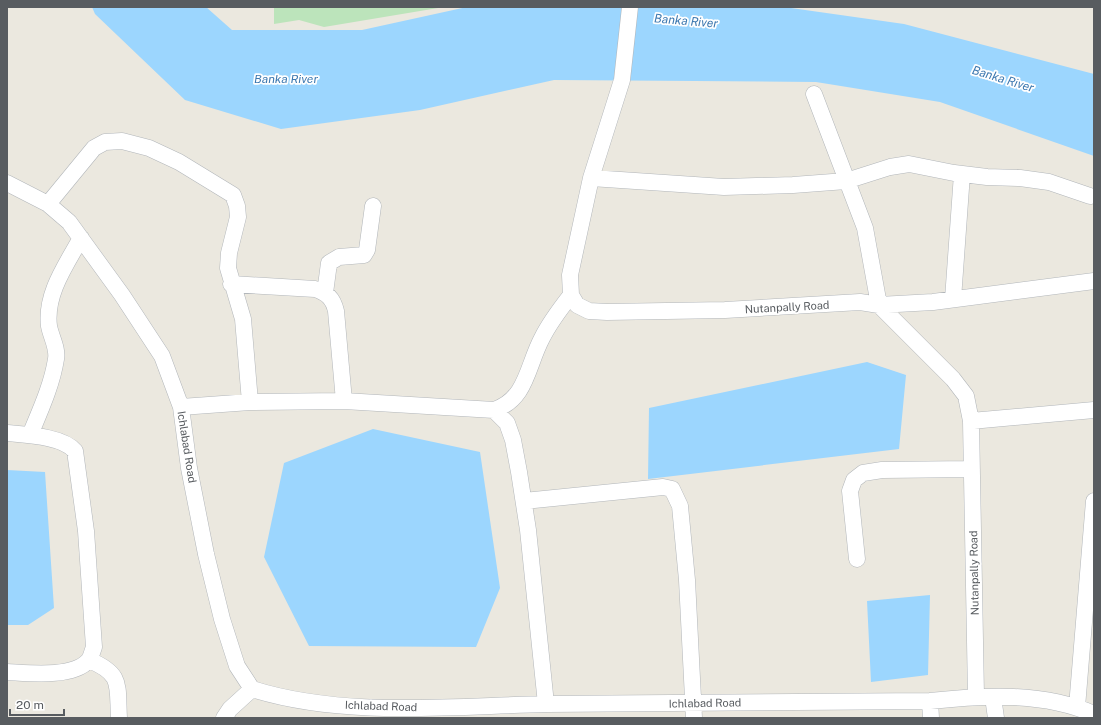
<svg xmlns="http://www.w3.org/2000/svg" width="1101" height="725" font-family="'Public Sans',sans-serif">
<rect width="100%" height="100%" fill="#ebe8df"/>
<!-- green -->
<path fill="#bce4bb" d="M274,7H444L324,27L299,20L274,24Z"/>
<!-- water -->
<path fill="#9cd6fe" d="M92,7H206L232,30H362L467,7H784L904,24L1094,74V156L940,102L816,82L554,80L420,110L281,129L185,100L95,14Z
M867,362L906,375L899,449L648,479L649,408Z
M373,429L480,452L500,588L476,647L309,646L264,557L284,463Z
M7,470L45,472L54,608L28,625H7Z
M930,595L928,675L871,682L867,601Z"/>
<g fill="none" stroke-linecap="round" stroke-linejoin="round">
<!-- street casing -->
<g stroke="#b2b6ba" stroke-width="17">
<path id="street" d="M630,7L622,80L591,178L570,275L571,295L577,305L589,311L607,312L725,310L860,302L879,305L953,379L966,396L971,421L976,696
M814,94L865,228L879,305L933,302L1094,281
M591,178L724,187L793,185L846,181L890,167L909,164L954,173L987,177L1020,178L1049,182L1090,196
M7,183L48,204L69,222L122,295L162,356L181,407L189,468L206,554L222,619L237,666L252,689C344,718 451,706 547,704C675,702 803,703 930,701C985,695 1043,692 1094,714
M48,204L94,148L105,142L122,141L149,148L179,162L233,195L237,206L238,217L229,253L228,268L243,319L250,402
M231,284L315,289C327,293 333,298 336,311L344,401
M325,293L329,263L339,257L364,255L367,250L373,206
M953,299L962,174
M181,407L250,402L344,401L494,410C527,399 527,366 542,338C550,322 560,309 571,295
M494,410L507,423L513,440L519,472L528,530L546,704
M971,421L1094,410
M7,433C26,435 62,436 75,451L86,531L94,647C92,652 91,658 88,661C72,678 29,673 7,672
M30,435C40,411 52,385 56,359C58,348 51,337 49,326C45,294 66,265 81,238
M524,501L663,487L672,489L680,506L687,580L694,718
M857,559L850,491L854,480L863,473L882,470L972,469
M89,660C123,674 117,685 119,718
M993,697L996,718
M930,701L931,718
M1077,707L1094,501
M224,718L230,709L252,689"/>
</g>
<!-- street -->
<use href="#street" stroke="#fff" stroke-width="16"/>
</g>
<g text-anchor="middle" stroke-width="3.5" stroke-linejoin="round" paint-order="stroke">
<!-- street labels -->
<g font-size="11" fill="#585c60" stroke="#fff">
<text transform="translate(787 307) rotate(-3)" y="4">Nutanpally Road</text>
<text transform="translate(187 447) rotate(81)" y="4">Ichlabad Road</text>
<text transform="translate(974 573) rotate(-91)" y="4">Nutanpally Road</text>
<text transform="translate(705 703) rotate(-1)" y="4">Ichlabad Road</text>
<text transform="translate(381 706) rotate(2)" y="4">Ichlabad Road</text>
</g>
<!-- water labels -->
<g font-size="12" font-style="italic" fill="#3b77af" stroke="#fff">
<text transform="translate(686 21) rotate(5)" y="4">Banka River</text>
<text x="286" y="83">Banka River</text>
<text transform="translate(1003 79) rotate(17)" y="4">Banka River</text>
</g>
</g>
<!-- border -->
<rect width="1101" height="725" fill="none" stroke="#585c60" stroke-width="16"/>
<!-- scale -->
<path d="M10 709v6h54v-6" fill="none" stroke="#585c60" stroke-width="2"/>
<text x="16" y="709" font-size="12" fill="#585c60" stroke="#ffffff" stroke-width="3" paint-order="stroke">20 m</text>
</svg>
